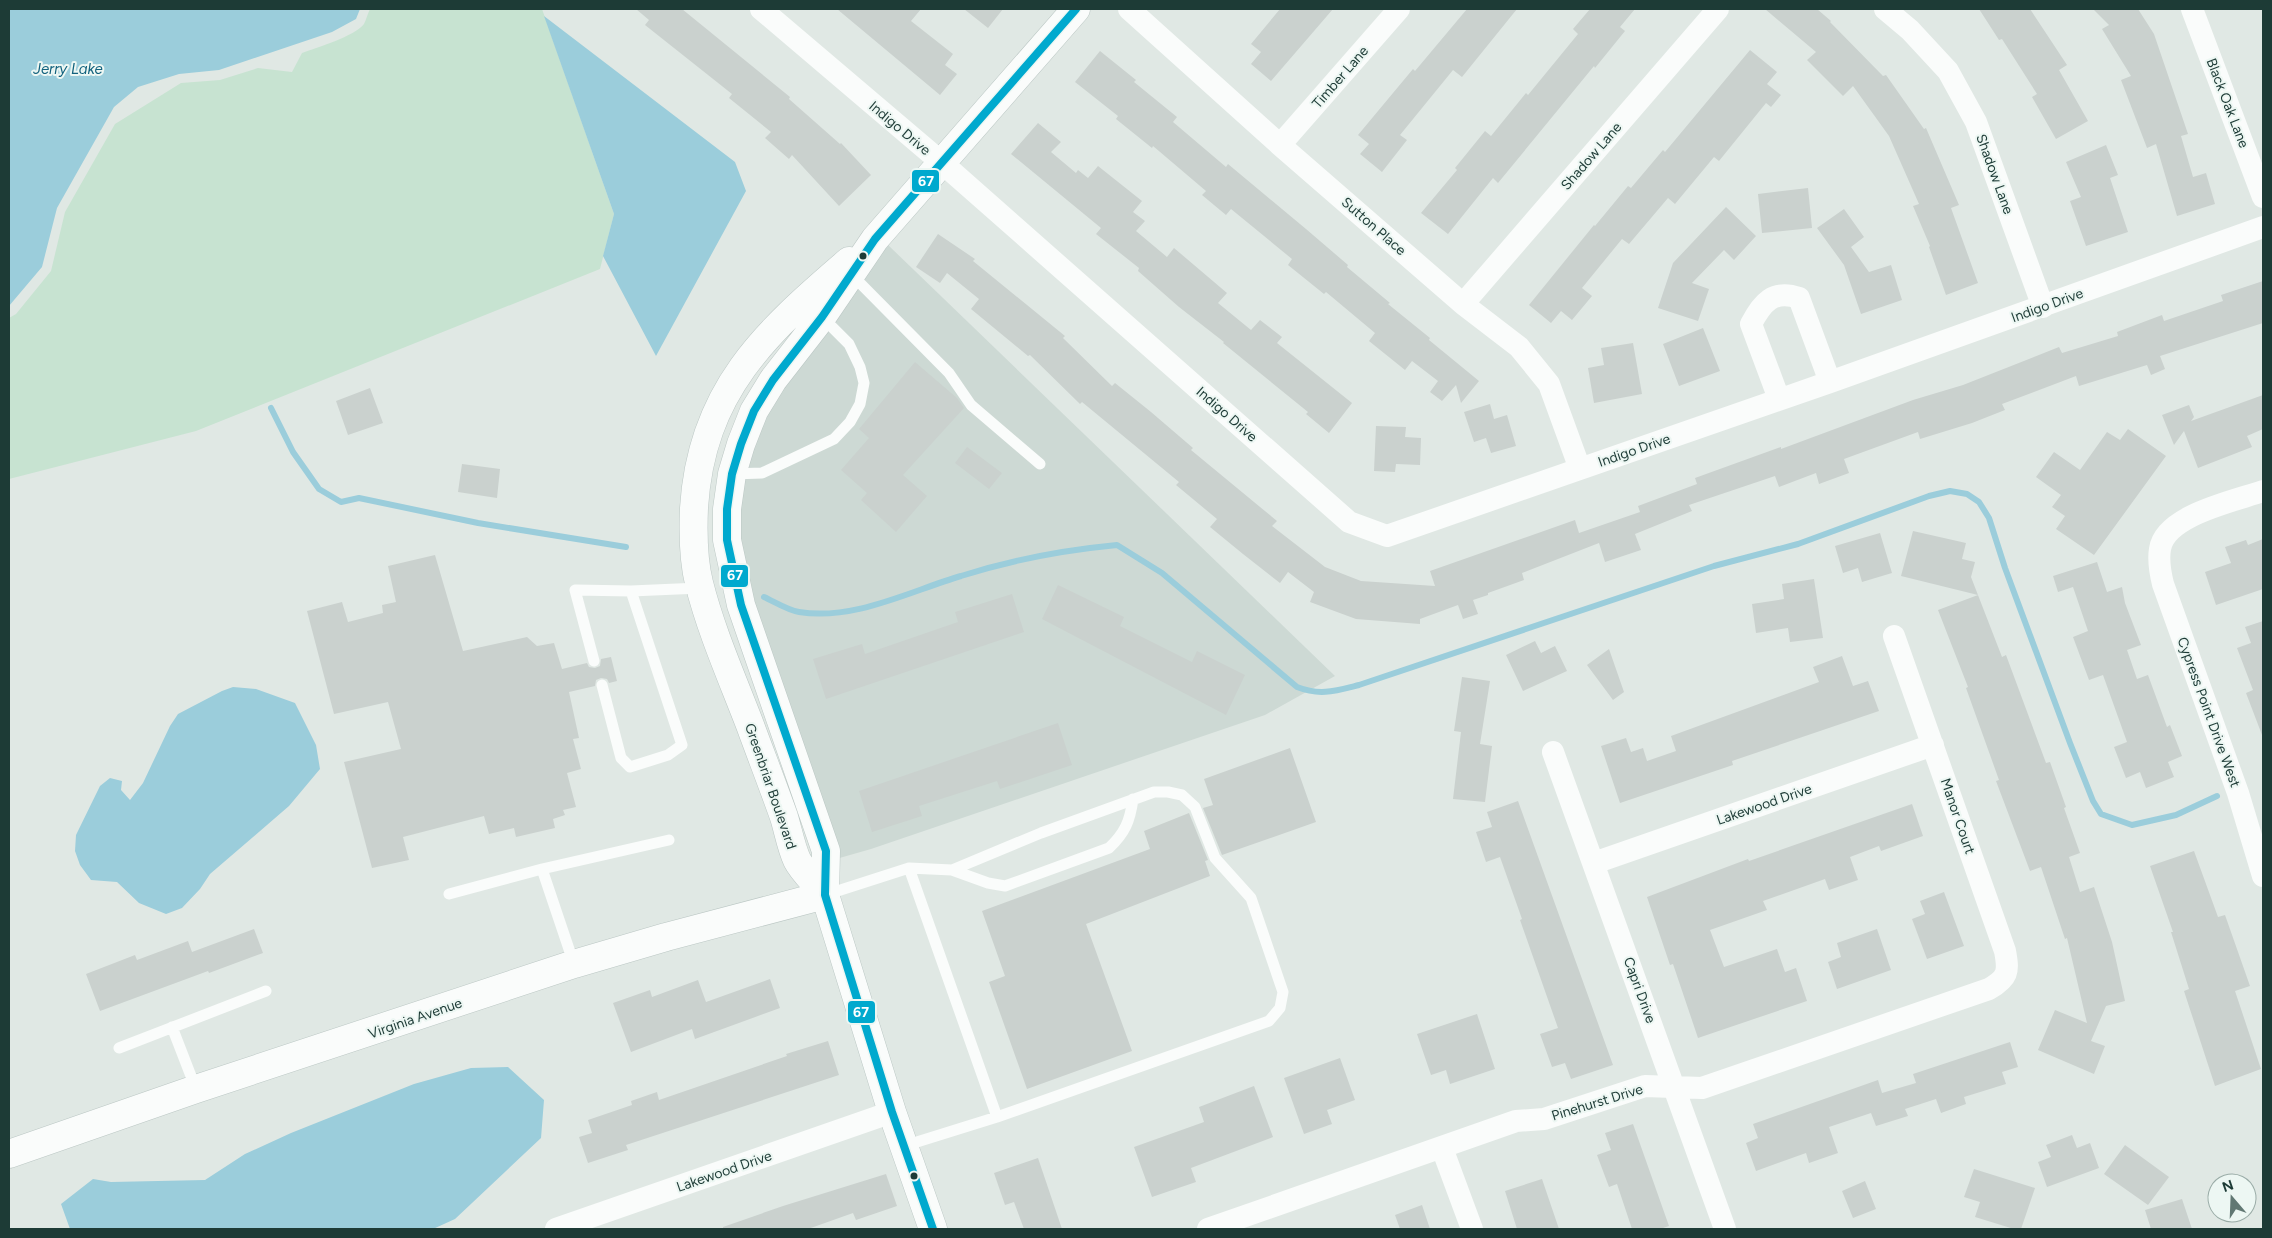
<svg xmlns="http://www.w3.org/2000/svg" width="2272" height="1238" font-family="Figtree,sans-serif">
<rect width="100%" height="100%" fill="#e0e8e4"/>
<!-- built -->
<path fill="#cdd9d4" d="M887,244L1335,676L1265,715L871,849L836,859L742,568L738,510L751,448L781,388Z"/>
<!-- green -->
<path fill="#c7e3d1" d="M370,9H542L614,214L600,269L196,431L9,479V318L16,314L51,271L65,212L115,124L181,83L220,80L258,68L292,72L302,53C316,48 355,36 364,24C366,20 368,13 370,9Z"/>
<!-- water -->
<path fill="#9bcddb" d="M9,9H360L356,19L332,32L219,70L179,74L138,87L114,107L57,208L42,267L9,306Z
M544,16L735,162L746,191L656,356L603,256L614,214Z
M233,687L256,689L295,703L316,745L320,769L289,806L210,874L200,889L182,908L166,914L139,903L117,882L91,880L80,865L75,851L76,835L100,786L110,778L122,781L121,790L130,800L143,783L170,726L178,714L222,691Z
M508,1067L544,1100L541,1138L455,1219L433,1229H70L61,1204L93,1179L111,1182L205,1180L245,1154L291,1133L414,1084L471,1068Z"/>
<g fill="none" stroke-linecap="round" stroke-linejoin="round">
<!-- stream -->
<path stroke="#9bcddb" stroke-width="6" d="M271,408L293,452L319,489L341,502L359,498L478,523L626,547
M764,597C775,602 787,610 799,612C854,621 910,591 961,576C1011,560 1065,550 1117,545L1162,573L1297,687C1320,696 1335,691 1359,685L1714,566L1798,544L1929,496L1950,491L1967,494L1979,502L1989,518L2005,568L2070,743L2093,801L2101,814L2132,825L2176,815L2217,796"/>
</g>
<!-- building -->
<path fill="#cad1ce" d="M636,9H682L790,97L789,99L840,144L841,143L871,175L839,206L792,155L789,159L765,138L771,132L729,98L732,94L645,25L649,20Z
M837,9H921L911,21L953,54L945,65L957,74L940,95Z
M964,9H1003L988,28Z
M1280,9H1333L1271,81L1251,64L1261,52L1251,44Z
M1467,9H1517L1462,77L1453,70L1400,135L1407,140L1382,172L1360,154L1369,144L1358,135L1413,69L1415,71Z
M1590,9H1635L1620,27L1625,31L1595,68L1594,66L1498,183L1493,178L1448,234L1421,213L1457,170L1455,168L1485,131L1491,136L1526,93L1528,95L1578,34L1573,29Z
M1765,9H1817L1831,21L1830,22L1883,76L1886,75L1924,129L1926,128L1959,205L1951,208L1978,283L1946,295L1929,247L1930,246L1913,206L1919,204L1889,136L1853,86L1843,96L1807,60L1816,52Z
M1979,9H2030L2067,65L2059,70L2088,121L2056,139L2032,97L2037,94L2002,39L1999,40Z
M2093,9H2138L2154,34L2188,134L2181,136L2193,177L2206,173L2215,204L2177,216L2156,144L2147,148L2121,80L2131,76L2102,29L2109,25Z
M1750,50L1777,72L1767,84L1781,95L1771,107L1766,103L1719,161L1714,157L1675,204L1668,198L1629,244L1622,239L1582,288L1592,296L1572,320L1561,311L1551,323L1529,305L1594,225L1595,226L1628,186L1631,188L1663,150L1665,152Z
M1100,51L1136,80L1134,82L1177,117L1173,122L1226,167L1228,164L1306,229L1348,265L1347,267L1390,303L1388,304L1430,338L1429,340L1479,381L1461,403L1456,385L1442,401L1430,392L1438,381L1412,361L1405,370L1369,341L1375,333L1326,292L1324,294L1288,265L1292,259L1231,209L1226,215L1202,195L1206,191L1153,146L1152,148L1116,119L1118,116L1075,82Z
M1038,123L1061,142L1051,152L1076,173L1078,170L1088,178L1098,166L1142,201L1133,212L1145,221L1136,231L1167,257L1174,248L1227,293L1218,303L1251,330L1260,320L1282,337L1277,343L1352,403L1329,433L1306,414L1308,412L1223,343L1224,342L1179,307L1138,271L1139,268L1096,234L1101,228L1011,154Z
M2106,145L2118,175L2110,178L2128,232L2086,246L2070,201L2081,197L2066,162Z
M1808,188L1812,228L1762,233L1758,194Z
M1726,207L1756,236L1734,260L1724,250L1692,283L1709,289L1698,321L1658,308L1673,263Z
M1844,209L1864,237L1851,247L1869,272L1891,265L1902,300L1861,314L1844,265L1817,228Z
M938,234L975,259L973,261L1065,336L1063,338L1112,386L1115,383L1151,412L1193,448L1191,450L1277,521L1272,526L1325,567L1361,581L1435,586L1430,571L1575,520L1579,533L1640,512L1638,506L1697,484L1695,478L1781,447V449L1913,400L1963,385L2059,347L2062,353L2118,336L2117,332L2162,315L2164,321L2223,301L2221,295L2263,281V323L2160,356L2165,369L2151,375L2147,365L2079,386L2076,376L2002,404L2005,410L1972,423L1920,439L1918,432L1844,459L1849,473L1819,484L1816,473L1779,487L1775,476L1689,505L1692,511L1635,534L1641,550L1605,562L1599,543L1522,573L1524,580L1488,593V595L1473,600L1478,614L1463,619L1458,605L1420,619V624L1356,619L1310,602L1314,592L1288,572L1280,583L1243,554L1210,527L1217,519L1176,485L1179,482L1082,402L1080,404L1030,355L1028,356L971,309L979,299L947,273L940,283L916,267Z
M1703,328L1720,371L1679,386L1663,344Z
M1633,343L1642,394L1594,403L1588,368L1604,365L1601,348Z
M915,362L957,398L964,408L903,475L927,496L896,532L861,500L867,493L841,470L869,438L859,429Z
M370,388L383,423L348,435L336,401Z
M2263,395V429L2247,436L2252,447L2198,468L2184,431L2174,445L2162,415L2189,405L2194,417L2191,421Z
M1490,404L1494,419L1507,415L1516,446L1491,453L1486,438L1474,442L1464,412Z
M1376,426L1406,427L1405,437L1421,438L1420,465L1396,464L1395,472L1374,471Z
M2128,429L2166,456L2094,555L2056,529L2065,516L2052,507L2061,495L2036,477L2054,452L2080,470L2107,432L2120,440Z
M967,447L1002,473L989,489L955,463Z
M462,464L500,469L497,498L458,492Z
M1913,531L1966,543L1962,559L1975,562L1971,577L2002,657L2006,655L2046,763L2050,762L2066,807L2064,808L2080,853L2069,857L2080,892L2094,887L2112,942L2125,1001L2106,1006L2091,1041L2105,1046L2094,1074L2038,1050L2055,1010L2087,1023L2067,938L2065,939L2041,867L2030,871L1996,781L1999,780L1966,688L1968,687L1938,610L1978,595L1901,576Z
M1880,533L1892,573L1862,582L1858,568L1843,573L1835,546Z
M2263,539V589L2216,605L2205,572L2231,563L2225,547L2246,540L2248,545Z
M435,555L463,651L527,637L537,646L554,643L562,669L587,663L589,667L595,668L600,666L601,659L611,657L617,681L609,683L607,679L601,678L596,680L595,686L569,692L579,738L573,739L581,769L567,773L576,807L563,810L565,815L553,819L555,828L516,837L514,828L489,834L484,816L403,837L409,860L372,868L344,762L401,749L388,702L334,714L307,611L342,602L348,622L383,613L382,605L396,602L388,566Z
M2097,562L2107,592L2122,587L2125,603L2141,645L2127,650L2137,679L2148,675L2167,727L2170,725L2182,756L2168,762L2174,777L2146,788L2140,772L2126,778L2114,747L2127,742L2103,675L2089,680L2073,637L2088,631L2073,587L2058,592L2053,576Z
M1814,579L1823,638L1790,642L1788,628L1756,633L1752,604L1784,599L1782,584Z
M1058,585L1124,617L1120,626L1192,662L1197,651L1245,675L1226,715L1042,619Z
M1012,594L1024,632L826,699L813,659L862,644L865,654L958,622L955,612Z
M2263,621V735H2262L2246,693L2253,690L2237,648L2251,643L2245,627Z
M1535,641L1541,653L1555,646L1567,671L1523,691L1506,655Z
M1609,649L1624,692L1613,700L1587,665Z
M1842,656L1853,686L1868,681L1879,711L1732,761L1733,765L1620,803L1601,746L1626,738L1631,752L1643,748L1647,761L1676,751L1671,736L1819,682L1813,667Z
M1462,677L1490,681L1480,744L1492,746L1485,802L1453,799L1461,732L1454,731Z
M1058,723L1072,765L1000,789L997,781L919,806L922,816L872,832L859,791Z
M1290,748L1316,822L1222,855L1203,808L1213,805L1204,779Z
M1518,801L1613,1065L1571,1079L1565,1063L1552,1067L1540,1034L1558,1028L1520,920L1522,919L1500,857L1486,862L1476,832L1492,827L1487,812Z
M1912,804L1923,836L1881,851L1879,846L1850,857L1858,880L1829,890L1825,879L1763,901L1767,910L1710,930L1724,967L1777,949L1785,972L1796,968L1807,1001L1698,1038L1673,964L1670,965L1647,897L1748,859L1749,861Z
M1189,813L1208,860L1205,861L1210,876L1086,924L1132,1051L1027,1089L989,982L1005,976L982,911L1150,849L1144,831Z
M2194,851L2218,917L2225,915L2250,986L2235,991L2261,1069L2215,1086L2184,991L2189,989L2171,932H2173L2150,866Z
M1944,892L1964,946L1927,959L1912,919L1925,914L1920,901Z
M254,929L263,953L209,973L208,971L100,1011L86,974L135,955L137,960L188,941L192,952Z
M1877,929L1891,970L1837,989L1828,962L1841,957L1837,943Z
M770,979L780,1008L695,1039L692,1029L631,1052L613,1003L650,990L652,997L698,980L706,1002Z
M1477,1014L1495,1069L1450,1084L1446,1070L1431,1075L1417,1034Z
M828,1041L839,1075L626,1145L628,1150L588,1163L579,1137L592,1133L588,1120L632,1105L631,1101L657,1092L659,1100L787,1056L786,1054Z
M2010,1042L2018,1067L2002,1072L2006,1084L1964,1097L1966,1104L1941,1113L1936,1099L1905,1109L1908,1116L1876,1126L1871,1113L1829,1127L1838,1153L1809,1163L1806,1153L1756,1171L1746,1143L1758,1138L1753,1124L1878,1080L1882,1093L1916,1083L1913,1074Z
M1340,1058L1355,1100L1327,1110L1332,1124L1304,1134L1284,1078Z
M1254,1086L1273,1137L1191,1168L1196,1182L1152,1197L1134,1147L1204,1122L1199,1107Z
M1633,1124L1669,1226L1660,1229H1632L1617,1184L1609,1187L1597,1155L1611,1150L1605,1133Z
M2072,1135L2077,1148L2090,1143L2099,1168L2047,1187L2038,1162L2051,1157L2046,1145Z
M2125,1145L2169,1177L2148,1205L2104,1174Z
M1038,1158L1062,1229H1024L1014,1202L1005,1205L994,1173Z
M1974,1169L2035,1188L2021,1229H2014L1975,1217L1980,1202L1964,1197Z
M886,1174L897,1206L856,1220L853,1213L808,1229H723V1227L783,1206Z
M1542,1179L1559,1229H1517L1505,1191Z
M1865,1181L1876,1209L1853,1218L1842,1191Z
M2182,1199L2192,1229H2151L2145,1210Z
M1422,1205L1430,1229H1400L1395,1215Z"/>
<g fill="none" stroke-linecap="round" stroke-linejoin="round">
<!-- secondary casing -->
<g stroke="#bbc7c4" stroke-width="29">
<path id="secondary" d="M825,895C817,884 803,872 797,860C791,847 788,830 784,817C773,786 761,755 750,725C732,678 711,631 699,583C693,559 693,532 694,508C701,391 765,333 849,261
M9,1154L196,1089L574,964L666,937L825,895
M933,1229L892,1112L825,895L826,851L741,605L727,540V509L732,474L741,444L754,411L773,380L822,317L875,239L1076,9"/>
</g>
<!-- lane -->
<path stroke="#fafcfb" stroke-width="11" d="M851,274L949,373L971,405L1040,464
M732,474L762,473L834,439L850,422L860,404L864,383L860,367L849,344L822,317
M594,661L575,590L631,591
M602,685L621,758L630,767L668,755L682,745L631,591L700,588
M952,870L988,883L1005,886L1109,848C1125,833 1130,821 1133,799
M449,894L542,869
M825,895L909,868L997,1117
M574,964L542,869L669,840
M172,1027L196,1089
M119,1048L266,991
M904,1146L997,1117L1269,1021L1280,1008L1283,992L1251,898L1215,858L1195,807L1182,795L1168,792H1154L1041,833L952,870L909,868"/>
<!-- street -->
<path stroke="#fafcfb" stroke-width="22" d="M761,9L941,162L1349,522L1387,536L1830,382L2263,227
M1129,9L1280,145L1463,304L1519,347L1549,384L1580,469
M1885,9L1910,30L1948,71L1976,122L2043,307
M2192,9L2263,197
M1280,145L1399,9
M1463,304L1718,9
M1779,399L1751,324C1762,303 1773,289 1799,298L1830,382
M2263,491C2235,501 2165,515 2160,549C2158,561 2160,572 2163,584L2238,793L2263,876
M1553,752L1725,1229
M1594,863L1933,745
M1442,1148L1472,1229
M556,1229L892,1112
M1208,1229L1516,1121L1544,1119L1645,1086L1702,1088L1989,989C2008,978 2009,972 2005,951L1894,636"/>
<!-- secondary -->
<use href="#secondary" stroke="#fafcfb" stroke-width="28"/>
<!-- bus-1 casing -->
<g stroke="#edf7f3" stroke-width="11">
<path id="bus-1" d="M933,1229L892,1112L825,895L826,851L741,605L727,540V509L732,474L741,444L754,411L773,380L822,317L875,239L1076,9"/>
</g>
<!-- bus-1 -->
<use href="#bus-1" stroke="#00a9ce" stroke-width="8"/>
</g>
<!-- markers -->
<g fill="#1d3b36" stroke="#edf7f3" stroke-width="2">
<circle cx="863" cy="256" r="4.5"/>
<circle cx="914" cy="1176" r="4.5"/>
</g>
<g text-anchor="middle" stroke-width="4" stroke-linejoin="round" paint-order="stroke">
<!-- street labels -->
<g font-size="14" fill="#1d3b36" stroke="#edf7f3">
<text transform="translate(1340 77) rotate(-49)" y="5">Timber Lane</text>
<text transform="translate(2228 103) rotate(69)" y="5">Black Oak Lane</text>
<text transform="translate(900 128) rotate(40)" y="5">Indigo Drive</text>
<text transform="translate(1591 156) rotate(-49)" y="5">Shadow Lane</text>
<text transform="translate(1995 174) rotate(70)" y="5">Shadow Lane</text>
<text transform="translate(1374 226) rotate(41)" y="5">Sutton Place</text>
<text transform="translate(2047 305) rotate(-20)" y="5">Indigo Drive</text>
<text transform="translate(1227 414) rotate(41)" y="5">Indigo Drive</text>
<text transform="translate(1634 450) rotate(-19)" y="5">Indigo Drive</text>
<text transform="translate(2209 712) rotate(70)" y="5">Cypress Point Drive West</text>
<text transform="translate(771 786) rotate(71)" y="5">Greenbriar Boulevard</text>
<text transform="translate(1764 804) rotate(-19)" y="5">Lakewood Drive</text>
<text transform="translate(1958 816) rotate(71)" y="5">Manor Court</text>
<text transform="translate(1640 990) rotate(70)" y="5">Capri Drive</text>
<text transform="translate(415 1018) rotate(-19)" y="5">Virginia Avenue</text>
<text transform="translate(1597 1102) rotate(-17)" y="5">Pinehurst Drive</text>
<text transform="translate(724 1171) rotate(-19)" y="5">Lakewood Drive</text>
</g>
<!-- water labels -->
<g font-size="15" font-style="italic" fill="#11617d" stroke="#edf7f3">
<text x="68" y="74">Jerry Lake</text>
</g>
</g>
<g stroke="#edf7f3" stroke-width="2">
<rect x="911" y="169" width="29" height="24" rx="5" fill="#00a9ce"/>
<rect x="720" y="564" width="29" height="24" rx="5" fill="#00a9ce"/>
<rect x="847" y="1000" width="29" height="24" rx="5" fill="#00a9ce"/>
</g>
<g font-size="14" text-anchor="middle" font-weight="bold" fill="#fff">
<text x="926" y="186">67</text>
<text x="735" y="580">67</text>
<text x="861" y="1017">67</text>
</g>
<!-- border -->
<rect width="2272" height="1238" fill="none" stroke="#1d3b36" stroke-width="20"/>
<!-- north arrow -->
<g transform="translate(2232 1198) rotate(341)"><circle r="24" fill="#edf7f3" stroke="#9aaca7"/>
<path d="M0-4L9 19L0 12L-9 19Z" fill="#617873"/>
<text y="-8" font-size="14" font-weight="bold" text-anchor="middle" fill="#1d3b36">N</text>
</g>
</svg>
